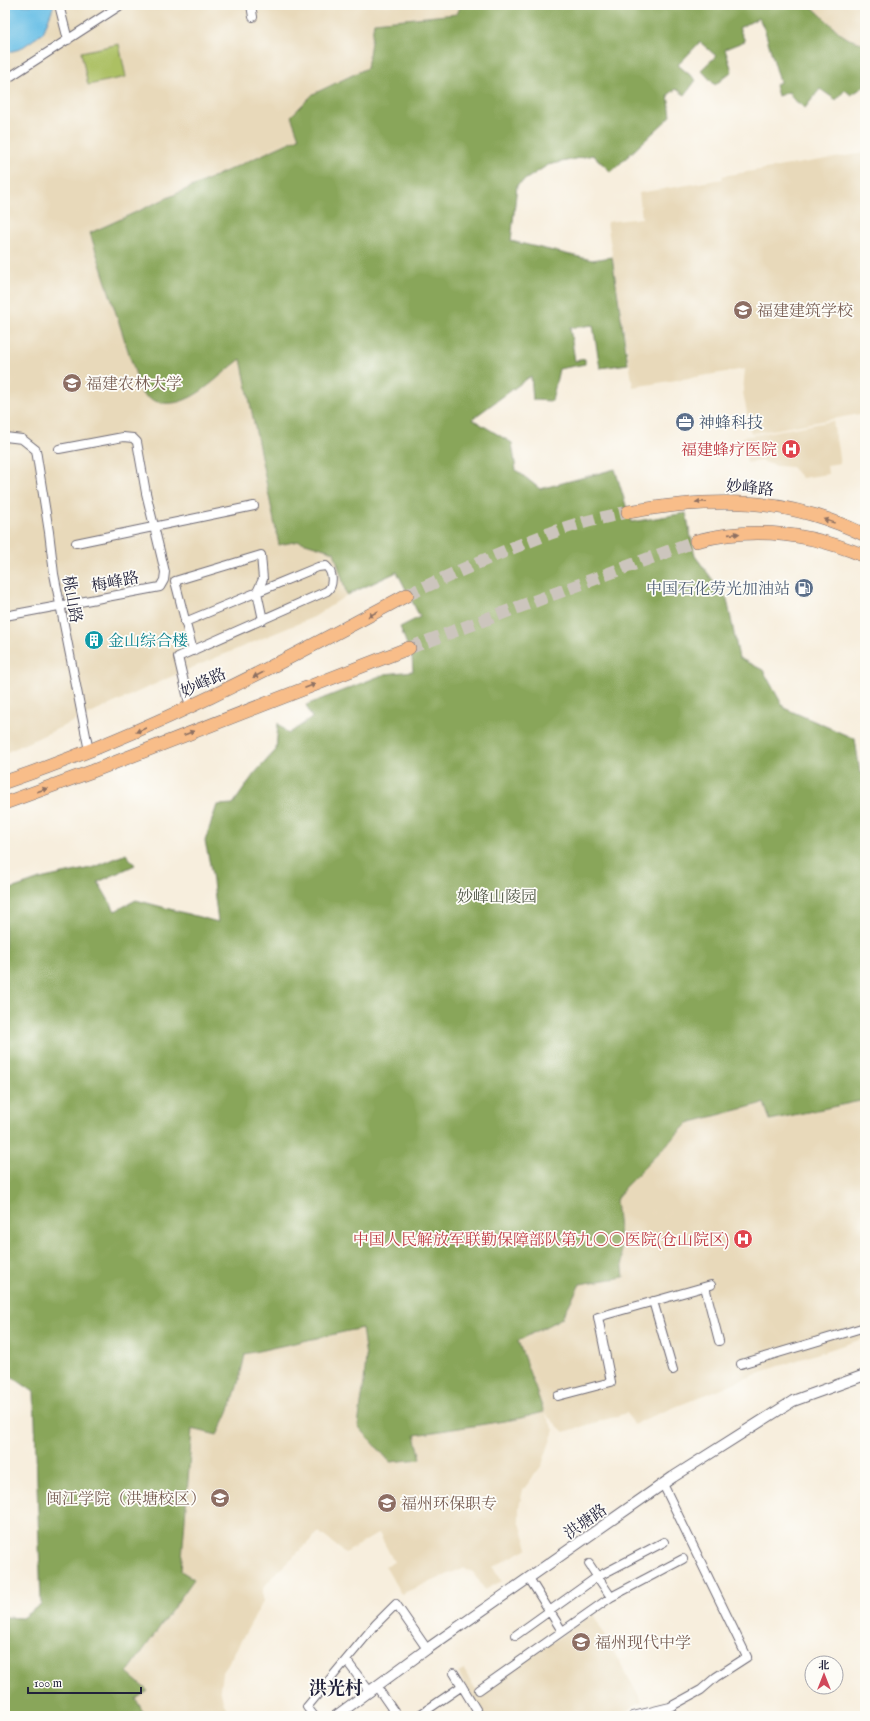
<svg xmlns="http://www.w3.org/2000/svg" width="870" height="1721" font-family="'IM FELL English','Noto Serif SC',serif">
<rect width="100%" height="100%" fill="#fdfcf7"/>
<filter id="ink" filterUnits="userSpaceOnUse"><feTurbulence type="fractalNoise" baseFrequency=".025" numOctaves="2"/><feDisplacementMap in="SourceGraphic" scale="8" xChannelSelector="R" yChannelSelector="G"/><feConvolveMatrix kernelMatrix="1 2 1 2 8 2 1 2 1" color-interpolation-filters="sRGB"/></filter>
<filter id="wash" filterUnits="userSpaceOnUse"><feTurbulence type="fractalNoise" baseFrequency=".012" numOctaves="4" result="noise"/><feDisplacementMap in="SourceGraphic" scale="16" xChannelSelector="R" yChannelSelector="G"/><feGaussianBlur stdDeviation="0.9" result="paint"/><feColorMatrix in="noise" values="0 0 0 0 0 0 0 0 0 0 0 0 0 0 0 0 0 1.4 0 .05"/><feComposite in="paint" operator="in"/></filter>
<g filter="url(#wash)">
<rect width="100%" height="100%" fill="#f7eedd"/>
<!-- built -->
<path fill="#e8d9ba" d="M5,5H461L457,14L374,22L367,68L313,94L299,138L90,233L187,400L206,388L241,358L279,545L299,541L334,552L347,595L314,617L177,674L5,753Z
M810,5H865V44L849,39L841,34Z
M865,153V413L751,434L743,392L745,369L633,387L607,222L642,218L639,193L723,179L722,176Z
M833,421L840,463L827,465L828,474L802,478L792,467L777,466L760,461L747,463L743,437Z
M865,1100V1338L764,1371L633,1424L627,1413L564,1432L545,1414L554,1430L542,1465L523,1490L519,1506V1520L528,1548L493,1567L502,1581L485,1590L473,1572L463,1568L401,1594L385,1566L394,1562L379,1533L345,1553L319,1532L273,1576L263,1588V1602L222,1674L220,1688L223,1702L231,1716H145L136,1698L148,1692L127,1673L194,1579L181,1571L192,1428L238,1387L245,1354L362,1328L366,1357L364,1382L414,1435L517,1419L544,1412L518,1341L562,1318L580,1284L624,1277L616,1201L624,1188L688,1123L765,1103L770,1120Z
M593,1614L642,1702L618,1716H482L458,1673L464,1670L478,1693Z"/>
<!-- green -->
<path fill="#acc064" stroke="#677150" d="M119,44L126,77L88,85L81,52Z"/>
<!-- forest -->
<path fill="#89a65a" stroke="#56644a" d="M461,5H810L841,34L849,39L865,44V86L851,95L845,90L836,100L820,89L805,108L793,99L789,92L778,96L775,85L780,82L765,31L759,18L739,28L745,41L725,49L732,71L715,85L701,70L716,56L700,42L678,65L696,80L685,95L676,89L668,95L671,116L611,172L593,155L548,165L517,185L511,241L592,260L612,257L628,364L600,368L593,325L570,328L575,361L585,359V364L559,369L552,401L533,400L531,376L472,419L512,443L516,470L540,489L615,469L631,522L686,513L695,556L727,599L739,658L763,670L784,708L855,739L860,773H865V1100L770,1120L764,1103L688,1123L624,1188L616,1201L624,1277L580,1284L562,1318L518,1341L544,1412L517,1419L415,1435L421,1459L390,1462L358,1426L364,1382L366,1357L362,1328L245,1354C239,1384 232,1407 217,1435L192,1429L181,1571L194,1579L127,1673L148,1691L136,1699L145,1716H5V1617L22,1618L41,1604L34,1392L5,1372V891L40,879L95,867L126,854L135,865L98,882L115,911L136,900L218,922L212,874L205,841L217,805L233,804L254,774L276,750L278,723L288,734L312,718L306,705L385,674L413,671L412,657L400,627L420,617L397,572L347,595L334,552L299,541L279,545L241,359C212,380 180,422 142,394L90,233L299,138L291,116L313,94L367,68L374,22L457,14Z"/>
<!-- water -->
<path fill="#69bfe6" stroke="#467090" d="M5,5H54L43,33L20,49L5,53Z"/>
</g>
<g filter="url(#ink)">
<g fill="none" stroke-linecap="round" stroke-linejoin="round">
<!-- primary-tunnel -->
<path stroke="#ccc5bd" stroke-width="13" stroke-dasharray="13 6" stroke-linecap="butt" d="M407,595C455,573 502,551 551,533C576,523 602,518 628,512
M409,648L696,541"/>
<!-- minor casing -->
<g stroke="#6d6974" stroke-width="10">
<path id="minor" d="M59,5L68,40
M251,5L253,17
M5,80L121,5
M5,437L22,439L36,450L49,532L54,574L89,751
M76,543L254,506
M5,616L160,587L164,580L165,572L146,493L137,442L133,438L123,437L59,449
M185,622L318,567L326,566C333,572 334,585 327,591L178,657L190,707
M193,651L175,581L261,555L263,579L257,592L263,620
M705,1287L719,1341
M653,1301L673,1370
M741,1364L865,1327
M558,1396L611,1382L598,1317L711,1285
M589,1564L611,1597
M529,1578L562,1631
M516,1635L597,1577L664,1542
M454,1673L480,1716
M377,1687L397,1716
M479,1690L611,1597L683,1559
M370,1692L346,1660L376,1624L396,1604L427,1649
M314,1716L307,1707L346,1660
M418,1716L462,1686
M633,1716L670,1707L701,1690L716,1677L747,1657L663,1484"/>
</g>
<!-- tertiary casing -->
<g stroke="#6d6974" stroke-width="12">
<path id="tertiary" d="M336,1716L427,1649L673,1477L793,1401L865,1375"/>
</g>
<!-- primary casing -->
<g stroke="#6d6974" stroke-width="14">
<path id="primary" d="M628,512C713,497 786,496 865,535
M696,541C753,526 811,533 865,556
M5,782C147,734 276,666 407,595
M5,803L93,771L409,648"/>
</g>
<!-- minor -->
<use href="#minor" stroke="#fff" stroke-width="8"/>
<!-- tertiary -->
<use href="#tertiary" stroke="#fff" stroke-width="10"/>
<!-- primary -->
<use href="#primary" stroke="#f8bd89" stroke-width="13"/>
</g>
<!-- one-way arrows -->
<defs><path id="oneway-solid" d="M-6-.8H1V-3.2L6.5 0L1 3.2V.8H-6Z"/></defs>
<g fill="#8d7062">
<use href="#oneway-solid" transform="translate(701 502) rotate(177)"/>
<use href="#oneway-solid" transform="translate(829 521) rotate(-161)"/>
<use href="#oneway-solid" transform="translate(734 534) rotate(-4)"/>
<use href="#oneway-solid" transform="translate(373 614) rotate(151)"/>
<use href="#oneway-solid" transform="translate(258 675) rotate(153)"/>
<use href="#oneway-solid" transform="translate(310 686) rotate(-21)"/>
<use href="#oneway-solid" transform="translate(141 730) rotate(157)"/>
<use href="#oneway-solid" transform="translate(189 733) rotate(-21)"/>
<use href="#oneway-solid" transform="translate(42 790) rotate(-19)"/>
</g>
</g>
<!-- icons -->
<defs>
<g id="school-disc" transform="scale(1)"><circle r="9.5" fill="#8d6e63" stroke="#fdfcf7"/><path d="M0-5L7-2L0 1L-7-2ZM-4 1L0 2.5L4 1V4Q0 6-4 4Z" fill="#fff"/></g>
<g id="university-disc" transform="scale(1)"><circle r="9.5" fill="#8d6e63" stroke="#fdfcf7"/><path d="M0-5L7-2L0 1L-7-2ZM-4 1L0 2.5L4 1V4Q0 6-4 4Z" fill="#fff"/></g>
<g id="office-disc" transform="scale(1)"><circle r="9.5" fill="#5c6f8a" stroke="#fdfcf7"/><path d="M-6-3h4V-5.5h4V-3h4V5H-6ZM-1-4.5V-3h2v-1.5ZM-6 0V1H6V0Z" fill="#fff"/></g>
<g id="hospital-disc" transform="scale(1)"><circle r="9.5" fill="#e0444e" stroke="#fdfcf7"/><path d="M-5-5h3v3.5h4V-5h3V5h-3V1.5h-4V5h-3Z" fill="#fff"/></g>
<g id="fuel-disc" transform="scale(1)"><circle r="9.5" fill="#5c6f8a" stroke="#fdfcf7"/><path d="M-5.5-6h7V0h2V4h1.3V-2.5L3-4.5l.8-.8L6-3V5H2.5V1h-1V6h-7ZM-4.2-4.7v3.2H.2V-4.7Z" fill="#fff"/></g>
<g id="building-disc" transform="scale(1)"><circle r="9.5" fill="#0f9aa8" stroke="#fdfcf7"/><path d="M-4-6H4V6H1V3H-1V6H-4ZM-2.5-4.3h1.7v1.8h-1.7ZM.8-4.3h1.7v1.8H.8ZM-2.5-1h1.7V.8h-1.7ZM.8-1h1.7V.8H.8Z" fill="#fff"/></g>
</defs>
<g fill-rule="evenodd">
<use href="#school-disc" x="743" y="310"/>
<use href="#university-disc" x="72" y="383"/>
<use href="#office-disc" x="685" y="422"/>
<use href="#hospital-disc" x="791" y="449"/>
<use href="#fuel-disc" x="804" y="588"/>
<use href="#building-disc" x="94" y="640"/>
<use href="#hospital-disc" x="743" y="1239"/>
<use href="#university-disc" x="220" y="1498"/>
<use href="#university-disc" x="387" y="1503"/>
<use href="#school-disc" x="581" y="1642"/>
</g>
<g text-anchor="middle" stroke-width="3.5" stroke-linejoin="round" paint-order="stroke">
<!-- education labels -->
<g font-size="16" fill="#785e54" stroke="#fdfcf7" text-anchor="start">
<text x="757" y="316">福建建筑学校</text>
<text x="86" y="389">福建农林大学</text>
<text x="206" y="1504" text-anchor="end">闽江学院（洪塘校区）</text>
<text x="401" y="1509">福州环保职专</text>
<text x="595" y="1648">福州现代中学</text>
</g>
<!-- service labels -->
<g font-size="16" fill="#4e5e75" stroke="#fdfcf7" text-anchor="start">
<text x="699" y="428">神蜂科技</text>
<text x="790" y="594" text-anchor="end">中国石化劳光加油站</text>
</g>
<!-- health labels -->
<g font-size="16" fill="#be3a42" stroke="#fdfcf7" text-anchor="end">
<text x="777" y="455">福建蜂疗医院</text>
<text x="729" y="1245">中国人民解放军联勤保障部队第九〇〇医院(仓山院区)</text>
</g>
<!-- street labels -->
<g font-size="16" fill="#22223b" stroke="#fdfcf7">
<text transform="translate(750 487) rotate(5)" y="6">妙峰路</text>
<text transform="translate(115 581) rotate(-11)" y="6">梅峰路</text>
<text transform="translate(73 599) rotate(80)" y="6">桃山路</text>
<text transform="translate(203 682) rotate(-25)" y="6">妙峰路</text>
<text transform="translate(585 1521) rotate(-35)" y="6">洪塘路</text>
</g>
<!-- culture labels -->
<g font-size="16" fill="#0d838f" stroke="#fdfcf7" text-anchor="start">
<text x="108" y="646">金山综合楼</text>
</g>
<!-- park labels -->
<g font-size="16" fill="#525949" stroke="#fdfcf7">
<text x="497" y="902">妙峰山陵园</text>
</g>
<!-- quarter labels -->
<g font-size="18" font-weight="bold" fill="#22223b" stroke="#fdfcf7">
<text x="336" y="1694">洪光村</text>
</g>
</g>
<!-- margin -->
<rect width="870" height="1721" fill="none" stroke="#fdfcf7" stroke-width="20"/>
<!-- north arrow -->
<g transform="translate(824 1675)"><circle r="19" fill="#fdfcf7" stroke="#a5a5ac"/>
<path d="M0-3L7 15L0 10L-7 15Z" fill="#d1495b"/>
<text y="-6" font-size="11" font-weight="bold" text-anchor="middle" fill="#22223b">北</text>
</g>
<!-- scale -->
<path d="M28 1687v6h113v-6" fill="none" stroke="#22223b" stroke-width="2"/>
<text x="34" y="1687" font-size="12" fill="#22223b" stroke="#fdfcf7" stroke-width="3" paint-order="stroke">100 m</text>
</svg>
